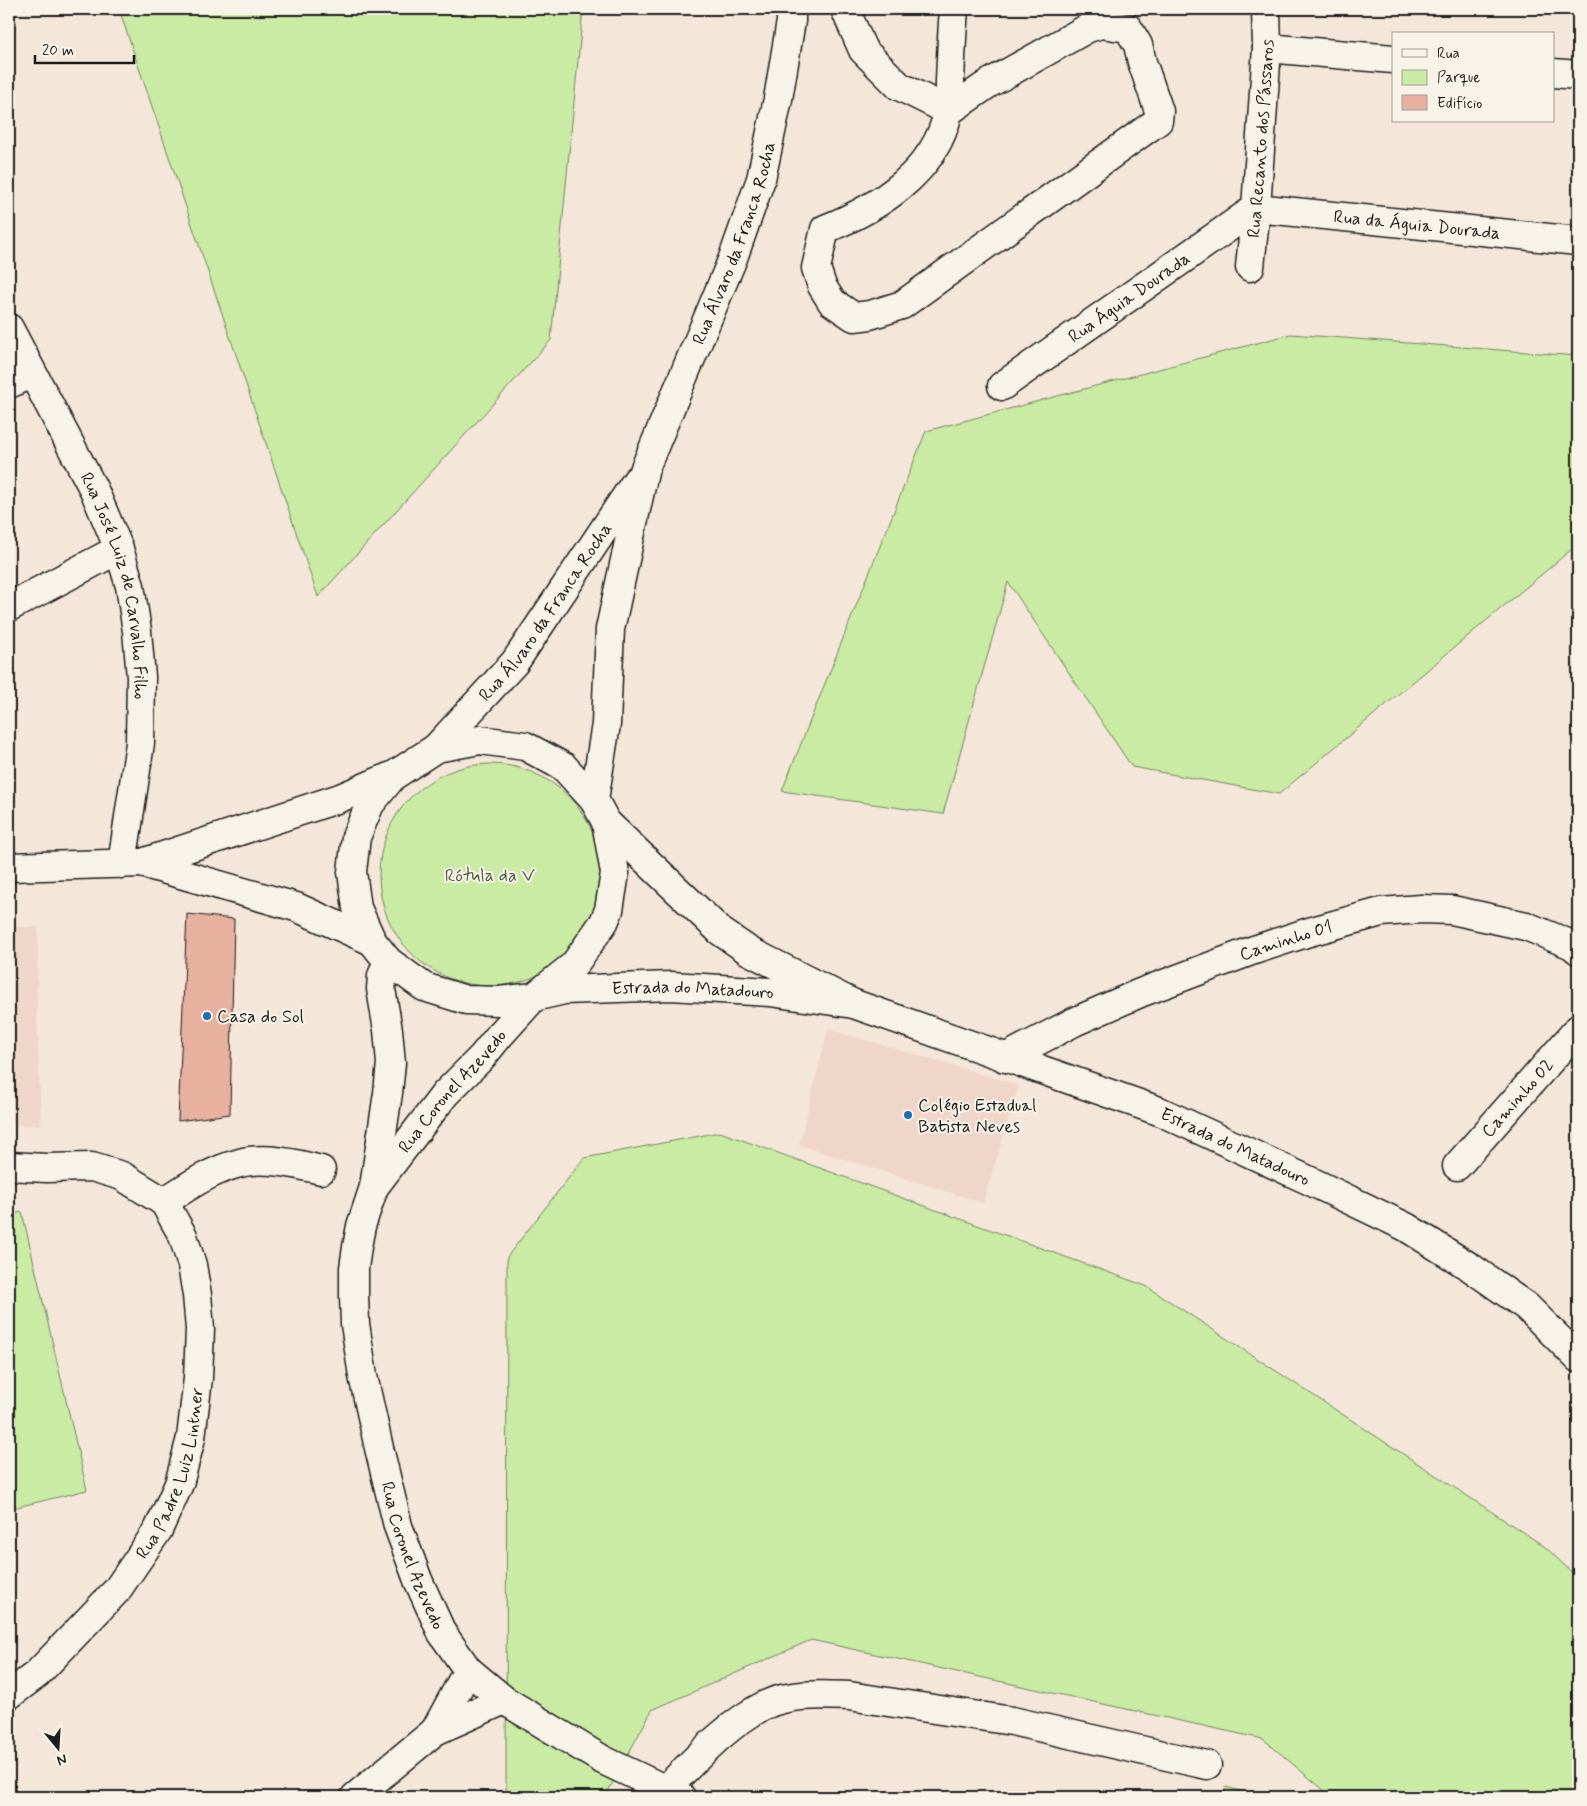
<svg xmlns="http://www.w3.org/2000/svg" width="1587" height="1806" font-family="Mynerve,sans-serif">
<rect width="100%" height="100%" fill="#f4e6d9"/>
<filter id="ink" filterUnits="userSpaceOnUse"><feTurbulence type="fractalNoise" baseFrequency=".02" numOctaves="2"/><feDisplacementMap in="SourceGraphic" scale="10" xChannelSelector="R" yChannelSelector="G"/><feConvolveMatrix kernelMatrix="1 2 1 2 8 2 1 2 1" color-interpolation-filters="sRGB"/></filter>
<g filter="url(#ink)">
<!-- built -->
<path fill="#f0d6c8" d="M9,927H38L37,1018L41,1125H9Z
M828,1029L1019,1085L983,1203L799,1145Z"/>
<!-- green -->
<path fill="#c9eba3" stroke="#728460" d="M119,9H583L551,340L318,597Z
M1291,334L1578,356V544L1279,794L1132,767L1008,582L943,814L782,791L926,431Z
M379 875a111 111 0 1 1 222 0a111 111 0 1 1-222 0Z
M720,1132L1146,1286L1544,1546L1578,1578V1797H1332L1263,1739L811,1640L652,1710L605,1797H506L507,1257L584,1158Z
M22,1212L87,1490L9,1509V1215Z
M1226,1787L1263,1797H1223Z"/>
<!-- building -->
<path fill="#e8b09f" stroke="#1c1c1c" d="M187,914L234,919L230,1114L178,1121Z"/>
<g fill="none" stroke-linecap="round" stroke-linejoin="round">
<!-- minor casing -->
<g stroke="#1c1c1c" stroke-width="31">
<g id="minor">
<path d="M845,9L863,50L899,86L949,111L988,84L1088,28L1101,24L1128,28L1138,45L1142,62L1159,111L1158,121L902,305L870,315L854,317L832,302L822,286L816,268L825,229C878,208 936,172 948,112C950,103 950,92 950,82C951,57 952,33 954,9"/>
<path d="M1267,48L1393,59"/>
<path d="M1553,73L1578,75"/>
<path id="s1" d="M1250,267L1256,208L1267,48L1266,9"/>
<path id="s2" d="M9,328L94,490L119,549L130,586L137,631L141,677L140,743L122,864"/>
<path d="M9,384L32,373"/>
<path id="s3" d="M1002,386L1256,208L1578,241"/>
<path d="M9,607L119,549"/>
<path id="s4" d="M1005,1058L1074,1022L1140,993L1254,950L1309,932L1381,912L1421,909L1452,910L1526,926L1572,945L1578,950"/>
<path d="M9,1166L46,1168L92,1167L122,1176L164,1202"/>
<path id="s5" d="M1457,1166L1578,1029"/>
<path d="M164,1202C188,1186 212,1170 240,1163C264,1156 298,1164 321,1170"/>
<path id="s6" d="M9,1695L37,1674L117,1590L158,1530L179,1484L191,1438L198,1378L200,1329L197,1295L192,1265L183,1236L164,1202"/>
<path d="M435,1731L468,1670"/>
<path d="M666,1789C696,1759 727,1724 765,1705C790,1693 822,1695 849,1696L1012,1721L1207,1765"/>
<path d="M355,1797L435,1731L504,1700"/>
</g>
</g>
<!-- major casing -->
<g stroke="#1c1c1c" stroke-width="31">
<g id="major">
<path id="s7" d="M436,748L515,662L637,480"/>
<path id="s8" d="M594,800L606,724L610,629L645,468L733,258L761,179L778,99L791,21V9"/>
<path id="s9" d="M606,822L720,931L749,951L854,1004L1159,1111L1306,1179L1406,1227L1470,1267L1527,1307L1578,1358"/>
<path d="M142,863L296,907L372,941"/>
<path d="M9,867L142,863L340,798L389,777"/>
<path id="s10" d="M388,961L382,976L381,989L388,1030L391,1063L388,1093L374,1187L361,1226L357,1247L354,1268V1297L355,1324L363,1376L379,1448L398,1526L418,1580L442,1633L468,1670L504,1700L603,1760L681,1797"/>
<path id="s11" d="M374,1187L445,1094L482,1057L499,1036L534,997L574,965L604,922L609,910L615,873L606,822L594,800L564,767L525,746L480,740L436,748L393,776L370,804L356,837L352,872L357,908L372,941L388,961L424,987L466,1000L499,1001L534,997L564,990L671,986L770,992L854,1004"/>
</g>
</g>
<!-- minor -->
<use href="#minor" stroke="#f7f3e8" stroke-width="28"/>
<!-- major -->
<use href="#major" stroke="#f7f3e8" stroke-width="28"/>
</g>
</g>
<!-- markers -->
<g fill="#1f6fb2" stroke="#f7f3e8" stroke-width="2">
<circle cx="207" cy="1016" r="5"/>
<circle cx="908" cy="1115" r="5"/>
</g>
<g text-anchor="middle" stroke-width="4" stroke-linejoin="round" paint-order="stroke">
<!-- street labels -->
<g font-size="18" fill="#1c1c1c" stroke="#f7f3e8">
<text dy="6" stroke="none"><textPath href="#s1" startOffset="129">Rua Recanto dos Pássaros</textPath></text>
<text dy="6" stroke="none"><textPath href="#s3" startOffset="472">Rua da Águia Dourada</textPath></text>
<text dy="6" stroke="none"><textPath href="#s8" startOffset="579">Rua Álvaro da Franca Rocha</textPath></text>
<text dy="6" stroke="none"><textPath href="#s3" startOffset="155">Rua Águia Dourada</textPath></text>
<text dy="6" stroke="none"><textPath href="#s2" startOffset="282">Rua José Luiz de Carvalho Filho</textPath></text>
<text dy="6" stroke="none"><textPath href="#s7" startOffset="175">Rua Álvaro da Franca Rocha</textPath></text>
<text dy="6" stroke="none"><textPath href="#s4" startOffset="305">Caminho 01</textPath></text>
<text dy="6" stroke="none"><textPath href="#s11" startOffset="1232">Estrada do Matadouro</textPath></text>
<text dy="6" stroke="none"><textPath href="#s11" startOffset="124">Rua Coronel Azevedo</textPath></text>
<text dy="6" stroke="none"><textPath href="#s5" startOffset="91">Caminho 02</textPath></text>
<text dy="6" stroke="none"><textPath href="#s9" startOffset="718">Estrada do Matadouro</textPath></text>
<text dy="6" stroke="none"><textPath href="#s6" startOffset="282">Rua Padre Luiz Lintner</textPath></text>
<text dy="6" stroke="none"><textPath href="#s10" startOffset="608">Rua Coronel Azevedo</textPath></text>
</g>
<!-- park labels -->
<g font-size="18" fill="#505a44" stroke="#f7f3e8">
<text x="490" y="881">Rótula da V</text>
</g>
<!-- poi labels -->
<g font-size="18" fill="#1c1c1c" stroke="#f7f3e8" text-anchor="start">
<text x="217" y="1022">Casa do Sol</text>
<text x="918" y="1111">Colégio Estadual<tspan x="918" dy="21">Batista Neves</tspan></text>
</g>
</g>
<!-- margin -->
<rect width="1587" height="1806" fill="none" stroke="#f7f3e8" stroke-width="30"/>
<rect x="15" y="15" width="1557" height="1776" fill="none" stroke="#1c1c1c" stroke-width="2" filter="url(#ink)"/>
<!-- legend -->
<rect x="1392" y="32" width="162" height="90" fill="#f7f3e8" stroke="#9f9d96"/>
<rect x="1402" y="49" width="25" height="8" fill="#f7f3e8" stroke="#9f9d96"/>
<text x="1437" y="58" font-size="15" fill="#1c1c1c">Rua</text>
<rect x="1402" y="70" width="25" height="15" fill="#c9eba3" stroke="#9f9d96"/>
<text x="1437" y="82" font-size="15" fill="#1c1c1c">Parque</text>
<rect x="1402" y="95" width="25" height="15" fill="#e8b09f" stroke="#9f9d96"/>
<text x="1437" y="108" font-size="15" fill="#1c1c1c">Edifício</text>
<!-- north arrow -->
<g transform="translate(58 1748) rotate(162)" stroke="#f7f3e8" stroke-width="4" paint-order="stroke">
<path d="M0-4L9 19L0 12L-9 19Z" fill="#1c1c1c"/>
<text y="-8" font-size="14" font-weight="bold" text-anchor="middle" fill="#1c1c1c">N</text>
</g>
<!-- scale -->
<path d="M35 55v8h99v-8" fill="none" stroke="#1c1c1c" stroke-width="2.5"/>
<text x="42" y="55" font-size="15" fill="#1c1c1c" stroke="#f7f3e8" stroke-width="4" paint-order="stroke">20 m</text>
</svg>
